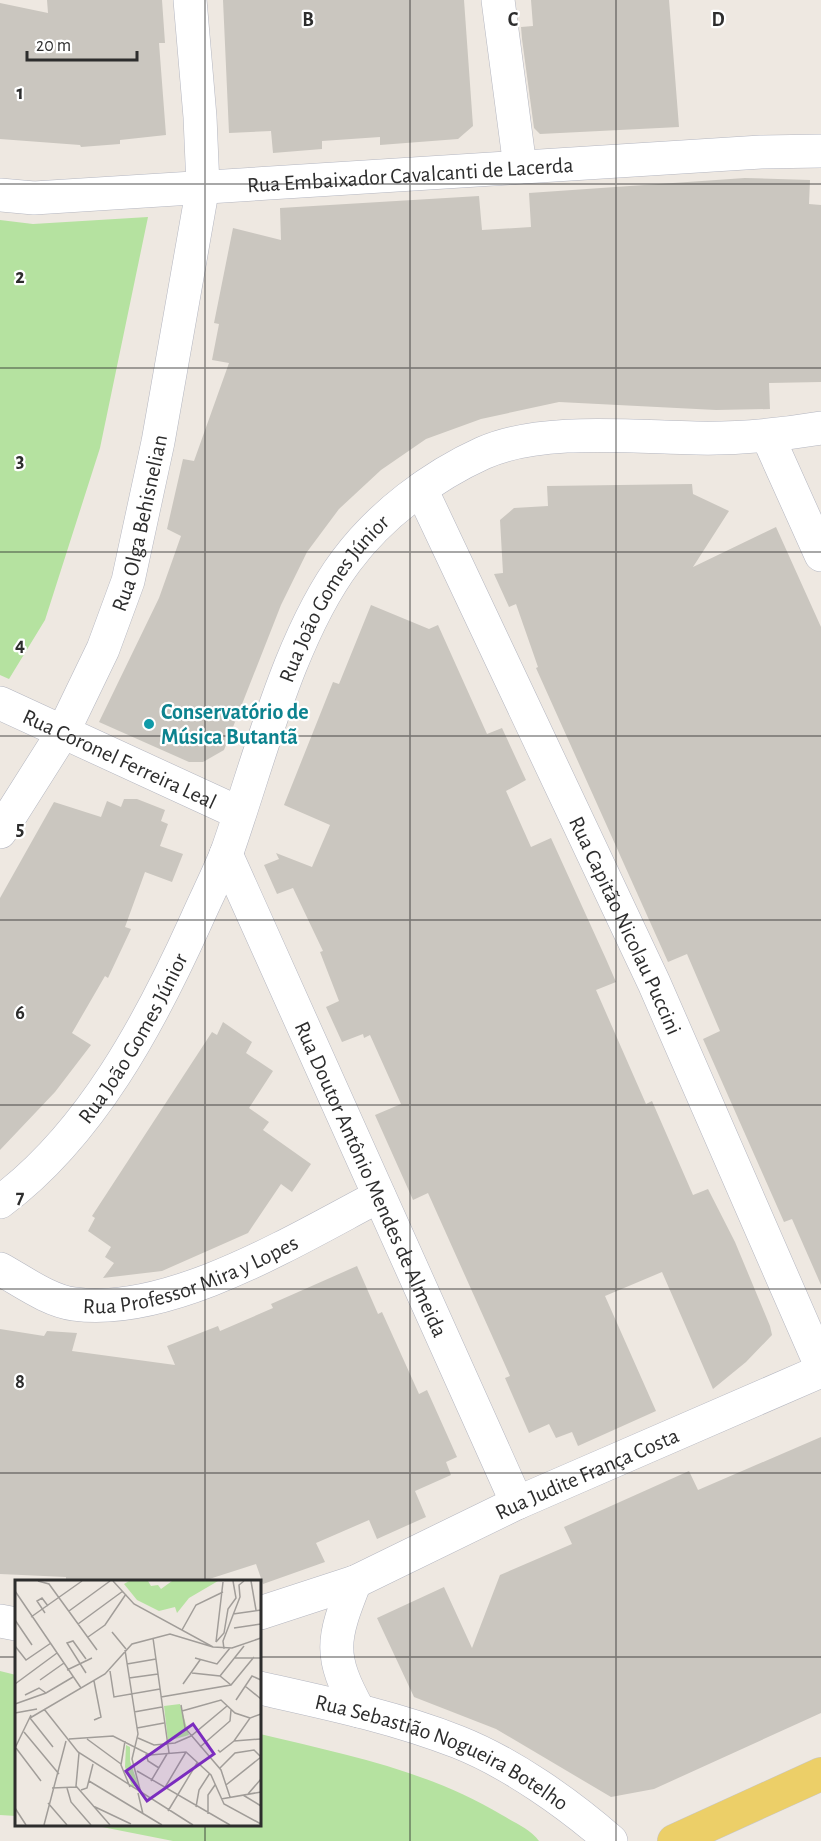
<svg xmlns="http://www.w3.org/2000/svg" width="821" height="1841" font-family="'Alegreya Sans',sans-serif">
<rect width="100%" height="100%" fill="#eee8e1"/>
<!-- green -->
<path fill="#b5e2a0" d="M148,217L100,448L45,620L9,679L0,675V220L33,224Z
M0,1671L16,1675V1816L0,1815Z
M260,1734C343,1754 427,1770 502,1815C515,1823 530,1829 539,1841H173L92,1825L260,1824Z"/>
<!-- building -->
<path fill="#cac6bf" d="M47,0H162L165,43H159L166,135L120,140V144L81,147L80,145L0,139V3L48,13Z
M223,0H464L473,126L458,139L380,145V137L322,141V149L273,153L271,131L229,133Z
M531,0H669L679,127L540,134L534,128L522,39L521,27L533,26Z
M745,178L810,180L809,204L821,205V382L769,383L770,409L716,410L559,402L481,419L426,439L381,470L339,509L307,552L281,605L224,750L203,762H189L99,722L159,598L181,536L167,529L183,459L194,461L229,363L212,360L219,324L214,323L233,228L281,240L280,208L479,196L482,230L531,227L529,193Z
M692,484L693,494L729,511L693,567L776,527L821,627V1285L792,1219L784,1222L703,1039L720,1031L687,954L668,962L536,668L538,667L516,604L509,607L494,574L503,573L500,520L514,508L548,506L547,486Z
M371,605L429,629L438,625L487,734L502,728L526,780L506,791L531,847L551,838L606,959L616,982L596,990L646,1104L652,1101L693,1195L708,1189L735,1242L770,1326L772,1335L746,1362L713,1389L662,1272L605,1296L656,1411L578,1446L572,1432L556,1438L549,1424L529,1433L505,1378L510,1376L428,1193L413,1200L375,1115L401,1104L370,1035L364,1038L363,1034L342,1042L326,1007L339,1001L320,952L323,951L293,888L277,894L264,865L279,859L276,853L312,867L330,825L284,805L333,682L339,684Z
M124,799H137L165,810L161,821L168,824L160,846L183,854L172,882L145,872L125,927L131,929L108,978L105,976L72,1033L91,1045L55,1092L0,1150V898L54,802L101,817L107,801L121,807Z
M223,1022L252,1042L246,1053L273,1071L249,1108L269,1122L263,1130L311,1164L292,1192L281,1184L248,1233L162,1271L103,1278L114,1263L105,1257L111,1247L88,1231L95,1218L92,1216L212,1032L217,1035Z
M357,1266L378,1314L382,1312L419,1394L427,1390L457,1457L446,1462L451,1475L415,1491L426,1517L377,1539L369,1520L316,1543L325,1562L263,1584L256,1564L203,1581H66V1577L0,1574V1329L44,1336L47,1331L77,1333L72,1351L175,1365L167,1346L218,1326L220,1331L273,1308L271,1304Z
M821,1437V1713L654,1789L611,1797L496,1729L414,1697L377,1618L444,1587L472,1648L500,1575L572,1544L564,1527L689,1471L698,1490Z"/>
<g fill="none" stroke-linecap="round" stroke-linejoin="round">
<!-- minor casing -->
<g stroke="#b4b6c0" stroke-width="34">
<g id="minor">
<path d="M498,0L520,167"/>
<path id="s1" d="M0,195L34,198L761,152L821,151"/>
<path d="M768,437L821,555"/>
<path id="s2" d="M421,489L654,983L821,1366"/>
<path id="s3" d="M0,703L239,813"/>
<path id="s4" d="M0,832L62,734L103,649L128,581L158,442L203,186L200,117L190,0"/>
<path id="s5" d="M226,854L517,1503"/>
<path id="s6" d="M0,1202C91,1134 150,1023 196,921C206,898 218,875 227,852C259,761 289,637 346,561C380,515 432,476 483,453C541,427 633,437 696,438C739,439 779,435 821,428"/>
<path id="s7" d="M0,1269C22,1281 49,1301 74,1304C170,1317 295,1240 379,1196"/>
<path d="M355,1582C332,1640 328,1655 359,1711"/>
<path id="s8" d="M260,1613L355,1582L517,1503L821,1371"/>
<path d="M0,1621L16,1624"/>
<path id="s9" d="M260,1688C327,1703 394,1717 458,1742C511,1763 569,1804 611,1841"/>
</g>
</g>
<!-- major casing -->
<g stroke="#c8c8c8" stroke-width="34">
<path id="major" d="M674,1841L821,1774"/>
</g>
<!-- minor -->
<use href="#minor" stroke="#fff" stroke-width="33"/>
<!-- major -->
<use href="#major" stroke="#eccf68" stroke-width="33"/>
</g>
<!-- grid -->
<path fill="none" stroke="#2d2d2d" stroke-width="1.5" stroke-opacity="0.55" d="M205,0V1582M410,0V1841M616,0V1841M0,184H821M0,368H821M0,552H821M0,736H821M0,920H821M0,1105H821M0,1289H821M0,1473H821M0,1657H16M260,1657H821M205,1824V1841"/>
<!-- markers -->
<circle fill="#0f9aa8" stroke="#fff" stroke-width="2" cx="149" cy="724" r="6"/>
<g text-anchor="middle" stroke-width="4.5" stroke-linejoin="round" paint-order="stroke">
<!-- street labels -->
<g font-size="22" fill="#2d2d2d" stroke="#fff">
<text dy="8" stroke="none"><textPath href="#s1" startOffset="411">Rua Embaixador Cavalcanti de Lacerda</textPath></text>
<text dy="8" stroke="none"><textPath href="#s4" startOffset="342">Rua Olga Behisnelian</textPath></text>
<text dy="8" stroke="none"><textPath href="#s6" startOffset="699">Rua João Gomes Júnior</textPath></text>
<text dy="8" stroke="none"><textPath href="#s3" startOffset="132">Rua Coronel Ferreira Leal</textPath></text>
<text dy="8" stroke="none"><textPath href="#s2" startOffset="482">Rua Capitão Nicolau Puccini</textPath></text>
<text dy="8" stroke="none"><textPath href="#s6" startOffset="213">Rua João Gomes Júnior</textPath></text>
<text dy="8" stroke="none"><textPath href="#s5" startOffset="356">Rua Doutor Antônio Mendes de Almeida</textPath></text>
<text dy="8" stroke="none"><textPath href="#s7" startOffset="204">Rua Professor Mira y Lopes</textPath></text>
<text dy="8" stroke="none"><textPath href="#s8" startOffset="356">Rua Judite França Costa</textPath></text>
<text dy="8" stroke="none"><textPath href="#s9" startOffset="194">Rua Sebastião Nogueira Botelho</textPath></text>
</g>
<!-- culture labels -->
<g font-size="22" font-weight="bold" fill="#0d838f" stroke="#fff" text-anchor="start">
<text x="161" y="719">Conservatório de<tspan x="161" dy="25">Música Butantã</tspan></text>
</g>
</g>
<!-- overview -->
<g transform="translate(15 1580)">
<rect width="246" height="246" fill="#eee8e1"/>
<path d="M114,1H133L136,6L143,5L146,9L157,1H203L174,18L162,33L160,27L144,31L122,20L109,4ZM165,124L174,155L153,161L149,126ZM111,165L115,167V181L124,207L117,206L110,187Z" fill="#b5e2a0"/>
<path fill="none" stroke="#a19d99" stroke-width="1.5" d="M23,1L34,4L82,70M98,1L119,24L198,67L217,68L246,58M236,1L241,30M0,11L66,108M54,31L95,1M30,33L22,21L27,18L33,26M218,34L246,30M16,37L67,1M0,40L17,65M63,44L108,11M219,48L246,44M167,50L181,25L208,12M97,52L111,69M73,57L90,45L111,14M138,58L154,173M201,62L209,53L213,29L221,18L218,1M201,62L208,2M0,66L11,80L36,63M209,69L208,61L225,17L224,5L229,1M110,70L123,154L117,179L126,213M180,78L202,84L215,68M219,78H246M71,79L58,61L52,63L71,93M112,84L141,79M52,90L77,78M95,91L99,117L145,109M177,93L205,96L216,105M205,96L229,66M114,98L143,94M25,100L49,83M0,104L42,73M168,104L185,80M230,106L246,119M10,115L24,108L31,113M146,117L216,105L239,77M221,120L237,96L246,100M0,124L31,113L58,97M166,125L170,148L206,190L215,217M29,129L63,172L178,245M167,131L206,120L220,133L235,138M119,132L147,127M0,133L22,129M15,138L38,167M15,138L90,94L117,64L155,54L198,67M79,140L86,137L79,101M122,148L149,143M9,152L44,194M123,158L139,165L160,163L176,156L212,126M54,159L98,156L135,175L171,172L196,195L209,224L246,244M72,159L106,184M110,161L106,185L115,207M219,161L246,159M185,167L215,141L216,130M0,168L16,135M1,168L26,201M203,170L205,172L219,161L235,138L246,134M64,173L61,206L95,245M131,174L133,181L144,188M205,188L220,173L239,170L246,177M122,191L215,245M74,201L147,245M136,201L152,174M211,205L246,177M37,208L62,207M52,208L56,222L76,245M149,209L171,172M66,210L72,208L78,184M123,213L128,234M233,214L246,199M228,215L246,226M206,219L246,212M33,223L52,245M78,226L116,244M181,227L184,210L195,193M0,228L11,245M153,231L182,183M193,234V215L200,205M29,245L51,161"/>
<path fill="#7b2cbf" fill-opacity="0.15" stroke="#7b2cbf" stroke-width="3" d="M178,144L199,174L132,221L111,191Z"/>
<rect width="246" height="246" fill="none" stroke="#2d2d2d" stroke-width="3"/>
</g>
<g font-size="20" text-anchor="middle" font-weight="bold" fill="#2d2d2d" stroke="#fff" stroke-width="4.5" stroke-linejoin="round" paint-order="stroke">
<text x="308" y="26">B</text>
<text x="513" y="26">C</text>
<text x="718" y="26">D</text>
<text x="20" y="99">1</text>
<text x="20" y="283">2</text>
<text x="20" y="467">3</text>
<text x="20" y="651">4</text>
<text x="20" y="835">5</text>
<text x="20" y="1019">6</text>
<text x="20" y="1203">7</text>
<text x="20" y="1388">8</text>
</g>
<!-- scale -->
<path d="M27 51v9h110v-9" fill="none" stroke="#2d2d2d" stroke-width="3"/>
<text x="36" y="51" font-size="18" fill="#2d2d2d" stroke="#ffffff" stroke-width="4.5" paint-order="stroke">20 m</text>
</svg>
